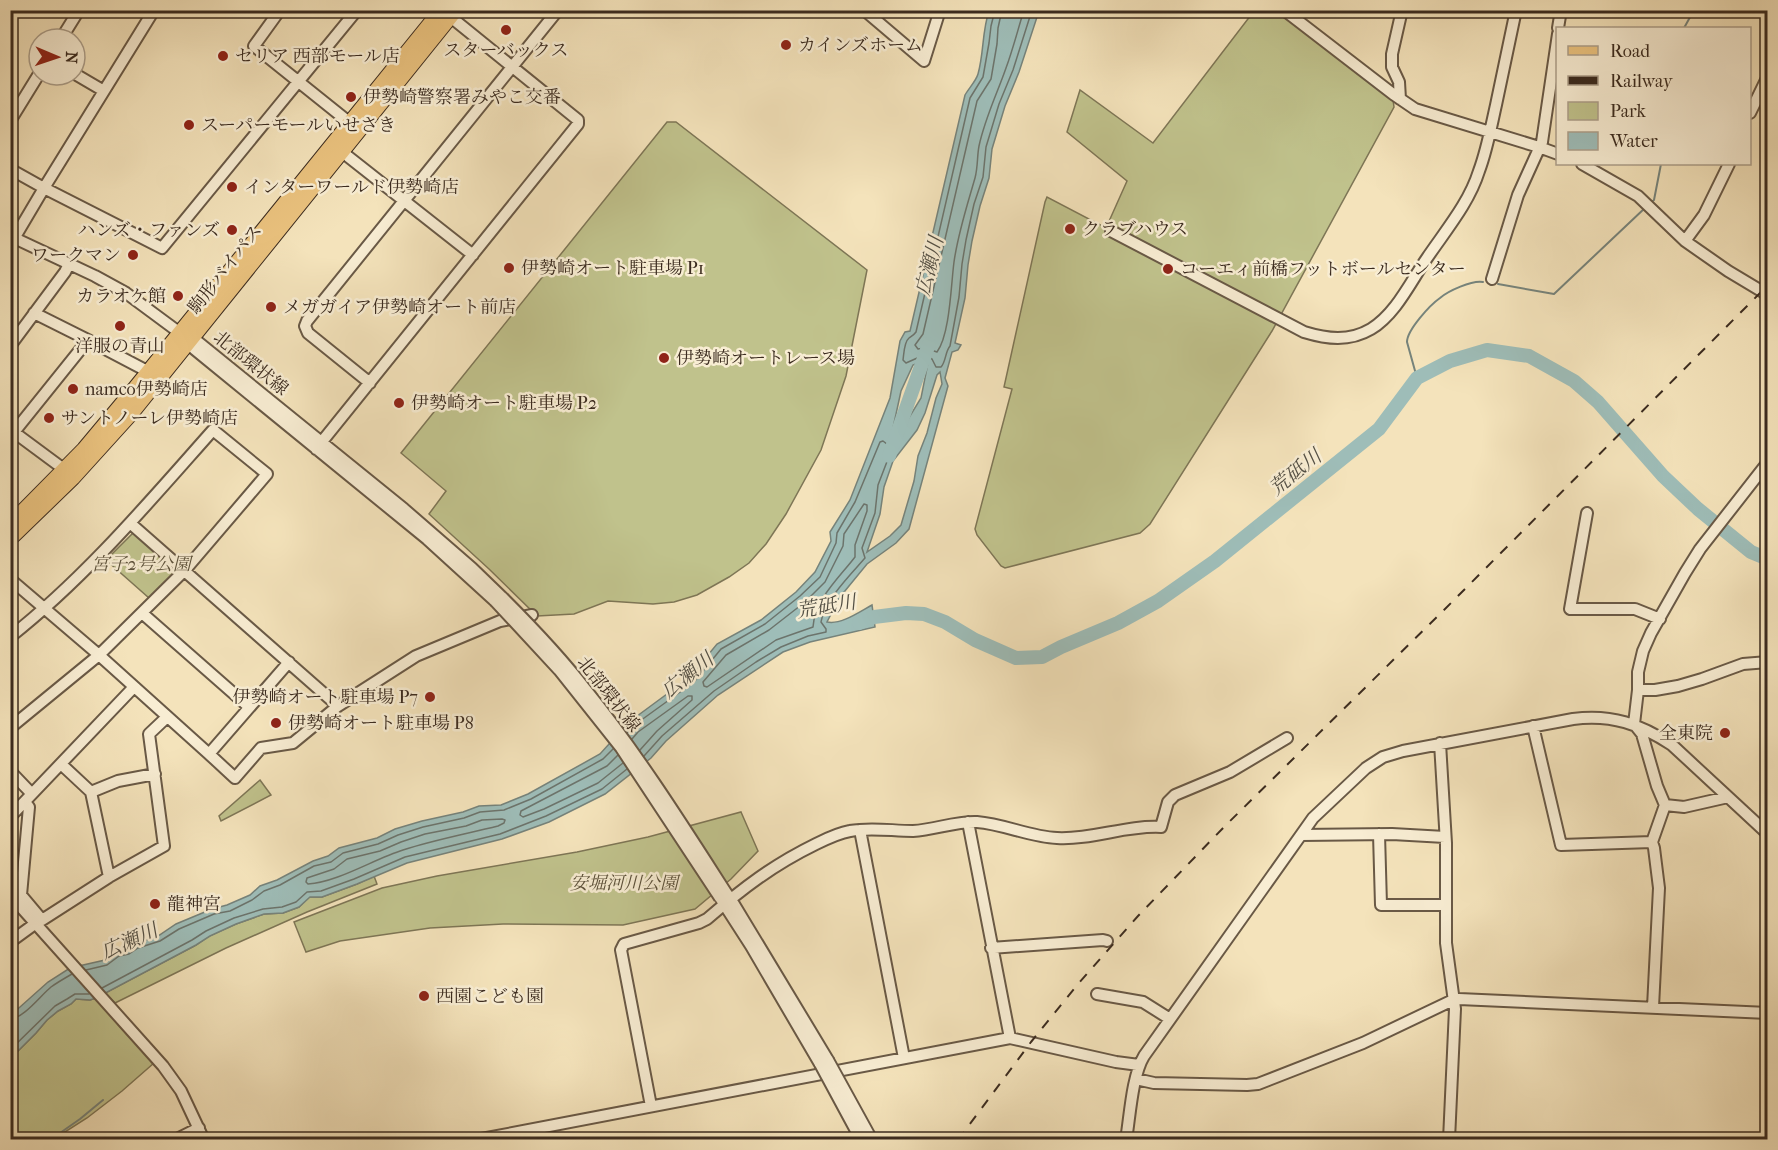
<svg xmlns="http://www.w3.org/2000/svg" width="1778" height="1150" font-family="'IM FELL French Canon','Noto Serif JP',serif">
<rect width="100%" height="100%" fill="#f4e3bb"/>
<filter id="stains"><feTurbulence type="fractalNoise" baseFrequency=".00333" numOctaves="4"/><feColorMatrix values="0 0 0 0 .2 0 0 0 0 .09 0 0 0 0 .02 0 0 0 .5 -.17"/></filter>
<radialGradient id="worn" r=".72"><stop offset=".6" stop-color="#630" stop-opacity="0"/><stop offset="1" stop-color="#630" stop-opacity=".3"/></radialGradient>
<!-- green -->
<path fill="#c0c28c" stroke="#7e7656" stroke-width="1.5" d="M1254,11H1277L1393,100L1394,107L1272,331L1150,524L1140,533L1005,568L1001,566L977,535L975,529L1012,389L1004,387L1045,202L1047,197L1106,228L1127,181L1067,132L1080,90L1153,143Z
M667,122H676L867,270L846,376L821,450L786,514L766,544L749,563L729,577L697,595L674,602L653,604L608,601L574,614L537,616L489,569L429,514L446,491L401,453Z
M135,531L176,568V572L149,598L106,560Z
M260,780L271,795L221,821L219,816Z
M741,812L758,851L731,879L695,909L623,925L503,924L430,928L340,941L306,952L294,922L382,888L437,876L577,852L648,837Z
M374,876L377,884L307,912L226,948L115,1003L105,993L196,945L209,936L236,924L264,914L283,913L299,907L309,897H322L357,884Z
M96,998L121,1028L154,1063L122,1091L87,1118L54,1139L11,1140V1058L36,1033L47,1020L58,1011L71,1004L76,999L90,1000Z"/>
<!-- water -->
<path fill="#9ebdb8" stroke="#76837b" stroke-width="1.5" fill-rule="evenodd" d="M989,11H1039L1019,72L1005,106L992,149L989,178L980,206L972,241L968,265L965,298L955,343L961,345L958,350L952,352L945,378L948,386L909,529L896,543L867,564L840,597L827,622C841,625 859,612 872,605L875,627L810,642L783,652L718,695L666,741L651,758L605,794L549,822L502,839L407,863L357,884L322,897H310L299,907L283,913L264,914L236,924L210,936L196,945L96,998L90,1000L76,999L71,1004L58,1011L47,1020L36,1033L11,1058V1015L48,982L70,968L105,960L116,950L127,949L134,944L136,940L141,942L158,936L176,924L212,909L227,905L250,895L260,886L277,880L313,861L328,856L339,848L377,838L395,829L422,821L463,812L479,806L501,805L528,794L600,754L629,722L690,677L717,644L761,620L796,592L815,572L831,541L830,532L850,500L890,398L900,341L905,332L910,331L965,95C969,88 976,81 978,74C984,53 982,31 989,11ZM923,361L928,363L921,398L896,439L890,442L901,391L913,365ZM940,372L942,384L936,398L927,433L918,456L914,481L901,525L890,536L867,552L880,514L884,487L893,461L917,430L925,413L937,375Z"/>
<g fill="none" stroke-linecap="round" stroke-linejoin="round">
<!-- shore -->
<path stroke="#6c746c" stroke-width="1.5" d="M995,10L991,26L989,43L983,77L970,98L916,332C914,335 912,336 909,338C904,342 904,353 903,360L906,363L924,355L932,359L936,367H941C946,362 945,352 950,346L959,297L962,264L966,240L974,204L983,177L986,147L999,104L1013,70L1032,10
M1002,10L998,28L997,44L991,79L977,101L923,334L915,345L918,349L925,348L937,352C950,335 951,284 954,262C958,233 967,206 975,178C978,167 977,156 979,146C985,118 997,94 1006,68C1013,49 1018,29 1024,10
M864,504L867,505V511L855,545V557C839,578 815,599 813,627L776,640L707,687L704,686L703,682L726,655L769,630L805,602L825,582L843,546L844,534Z
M627,733L633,726L694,682L721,649L765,624L800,596L820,577L836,543L837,533L855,502L880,442L883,441L892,448L893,451L888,459L878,485L875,513L862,548L865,558C851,574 824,601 821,622L826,629V632L808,636L781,647L756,662L714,691L662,736L644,756
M632,739L638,732L688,696H692V700L657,731L640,750
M618,755L607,766L521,811L520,815L523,817L544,809L598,783L623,763
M502,819L505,820L504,823L498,826C466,834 434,840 403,850C374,859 338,882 308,884L306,882L307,878L334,869L347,859L380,851L401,842L425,834L466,826L482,820Z
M86,970L107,965L119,956L129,954L138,948L160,941L179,929L214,914L230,911L252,900L264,891L280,885L314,866L331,862L343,853L378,844L398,835L423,827L464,818L480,812L504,810L531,799L603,759L613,749
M102,988L192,940L206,931L234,918L263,909L282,907L296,902L307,892L321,891L354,879L405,857L500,834L546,816L602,789L627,769
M10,1019C24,1018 40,996 51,987C58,982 65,978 72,974
M10,1050L55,1006L67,999L75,994H89"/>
<!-- stream -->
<path stroke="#76837b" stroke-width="2" d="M1684,28L1694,10
M1650,203L1654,200L1661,164
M1498,284L1554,294L1646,207
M1417,378L1407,342C1407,330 1430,305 1440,298C1448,291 1472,280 1483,282
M50,1140L80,1119L103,1100"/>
<!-- river -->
<path stroke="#9ebdb8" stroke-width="14" d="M889,456L929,344
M859,623L874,617L906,613L924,614L945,622L975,640L1016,658L1042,657L1061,647L1118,623L1158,601L1215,561L1379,429L1417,378L1450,361L1487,350L1529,356L1574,381L1598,402L1663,476L1698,509L1751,552L1768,559"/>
<!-- minor casing -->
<g stroke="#695946" stroke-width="14">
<path id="minor" d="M280,10L254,46L350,123
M864,10L924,61L940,10
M1284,10L1393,94L1415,109L1539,147L1558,154
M1558,28L1561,10
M61,39L79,10
M75,74L104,91
M1400,99L1399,82L1392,67V54L1402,10
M1750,113L1768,76
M10,121L39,74
M341,151L473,255
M1582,164L1638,196L1685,241L1728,271L1768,295
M10,169L44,188L162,248L357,10
M1111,231L1304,332C1327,339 1349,342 1371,329C1396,314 1411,281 1427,258C1446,230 1469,203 1479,171C1487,150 1491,127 1496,105C1503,73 1509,42 1516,10
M10,236L95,276L126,293L180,333L193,338L404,509L472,568L503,598
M15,237L44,188L154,10
M1685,241L1704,215L1729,164
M1492,279L1518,195L1542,142L1558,34
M184,339L188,344L427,539L495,601
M88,340L149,372
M10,346L65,272L69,264
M370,383L308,333L305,326L307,321L558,10
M11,430L65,470
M10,437L88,340L34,313
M316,449L578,124V120L447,14
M1587,513L1570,609H1635L1660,619
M130,523L338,706L416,656L500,621L532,615
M10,579L99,655L209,754L289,662
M142,613L249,707
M10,637C86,577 149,502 213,430L267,474L185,570L99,655L10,728
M1638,690H1655L1678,686L1702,679L1743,664L1768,662
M1533,726L1561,845L1652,842
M1440,743L1446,843V943L1455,1009L1449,1140
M209,754L235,778L261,748L293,743L338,706
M61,764L91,792L109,877
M10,771L32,794
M91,792L118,781L155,774
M25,802L29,807L21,895L42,920L109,877L164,846L149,734L167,717
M1665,805L1684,807L1728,797
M10,817L133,688
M968,822L1010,1038
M860,830L904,1058
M1379,834L1381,905H1446
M1301,835L1392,834L1445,837
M10,895L163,1066L181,1091L204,1140
M729,896L828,1060
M722,901L751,946L820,1064
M10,942L32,926
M991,948L1103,940L1107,941
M1097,994L1143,1002L1170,1019
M1653,1007L1659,888L1654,848L1652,842L1665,805L1657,786L1642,734L1634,724L1638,690V672L1643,651L1651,633L1685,573L1700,549L1768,462
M1136,1079L1154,1083L1247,1085L1258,1084L1363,1043L1453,1000L1459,999L1768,1013
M651,1106L621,950L624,944L699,923L707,919C743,888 773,865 816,844C826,839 838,833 850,831C871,827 892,831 913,831C935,830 955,821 977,822C1004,824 1030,837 1057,838C1092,840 1126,825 1161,827L1168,802L1175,795L1230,772L1287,738
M175,1140L199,1128
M476,1140L1010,1038L1116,1062L1139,1065
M1126,1140C1130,1116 1132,1076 1144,1056L1313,818L1366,768L1383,757L1403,751L1573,719C1612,714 1640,724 1672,745L1768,834"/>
</g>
<!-- major casing -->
<g stroke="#3b2b1f" stroke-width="16">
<path id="major" d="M10,524L84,449L135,388L441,10
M10,539L73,478L131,414L456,10"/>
</g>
<!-- minor -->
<use href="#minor" stroke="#f8edd3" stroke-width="10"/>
<!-- major -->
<use href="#major" stroke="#eac27e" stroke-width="14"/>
<!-- rail -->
<path stroke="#3b2b1f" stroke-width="2" stroke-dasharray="10 10" stroke-linecap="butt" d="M958,1140L1031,1042L1078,984L1138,916L1224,827L1452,602L1768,285"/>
<!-- minor-bridge casing -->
<g stroke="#695946" stroke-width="14" stroke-linecap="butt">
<path id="minor-bridge" d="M503,598C532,627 561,657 586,690C638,754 682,824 727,894
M495,601L559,670L621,748L720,898
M828,1060L872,1140
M820,1064L861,1140"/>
</g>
<!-- minor-bridge -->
<use href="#minor-bridge" stroke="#f8edd3" stroke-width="10"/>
</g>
<!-- markers -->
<g fill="#8f2418" stroke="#f8edd3" stroke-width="2">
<circle cx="506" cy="30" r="6"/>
<circle cx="786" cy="45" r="6"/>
<circle cx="223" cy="56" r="6"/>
<circle cx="351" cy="97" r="6"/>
<circle cx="189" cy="125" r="6"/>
<circle cx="232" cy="187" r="6"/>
<circle cx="1070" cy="229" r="6"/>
<circle cx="232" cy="230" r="6"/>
<circle cx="133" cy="255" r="6"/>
<circle cx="509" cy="268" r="6"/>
<circle cx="1168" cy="269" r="6"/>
<circle cx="178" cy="296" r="6"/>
<circle cx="271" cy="307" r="6"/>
<circle cx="120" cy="326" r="6"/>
<circle cx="664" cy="358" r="6"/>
<circle cx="73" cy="389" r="6"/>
<circle cx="399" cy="403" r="6"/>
<circle cx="49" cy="418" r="6"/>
<circle cx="430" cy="697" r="6"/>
<circle cx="276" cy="723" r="6"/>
<circle cx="1725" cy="733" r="6"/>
<circle cx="155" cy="904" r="6"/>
<circle cx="424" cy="996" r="6"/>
</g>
<g text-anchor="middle" stroke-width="5" stroke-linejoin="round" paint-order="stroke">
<!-- poi labels -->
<g font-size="18" fill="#3b2b1f" stroke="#f8edd3" text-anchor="start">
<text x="798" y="51">カインズホーム</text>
<text x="506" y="56" text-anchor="middle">スターバックス</text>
<text x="235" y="62">セリア 西部モール店</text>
<text x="363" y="103">伊勢崎警察署みやこ交番</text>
<text x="201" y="131">スーパーモールいせさき</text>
<text x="244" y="193">インターワールド伊勢崎店</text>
<text x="1082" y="235">クラブハウス</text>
<text x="220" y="236" text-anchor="end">ハンズ・ファンズ</text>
<text x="121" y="261" text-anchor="end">ワークマン</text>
<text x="521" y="274">伊勢崎オート駐車場 P1</text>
<text x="1180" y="275">コーエィ前橋フットボールセンター</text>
<text x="166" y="302" text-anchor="end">カラオケ館</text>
<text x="283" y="313">メガガイア伊勢崎オート前店</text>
<text x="120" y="352" text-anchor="middle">洋服の青山</text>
<text x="676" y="364">伊勢崎オートレース場</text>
<text x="85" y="395">namco伊勢崎店</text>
<text x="411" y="409">伊勢崎オート駐車場 P2</text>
<text x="61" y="424">サントノーレ伊勢崎店</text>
<text x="418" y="703" text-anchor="end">伊勢崎オート駐車場 P7</text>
<text x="288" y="729">伊勢崎オート駐車場 P8</text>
<text x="1713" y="739" text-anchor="end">全東院</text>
<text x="167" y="910">龍神宮</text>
<text x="436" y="1002">西園こども園</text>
</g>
<!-- street labels -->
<g font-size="18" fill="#3b2b1f" stroke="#f8edd3">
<text transform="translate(225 269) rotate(-52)" y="6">駒形バイパス</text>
<text transform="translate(251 363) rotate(39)" y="6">北部環状線</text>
<text transform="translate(609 694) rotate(52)" y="6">北部環状線</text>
</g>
<!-- park labels -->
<g font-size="18" font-style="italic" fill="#5c513a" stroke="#f8edd3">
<text x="141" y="570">宮子2号公園</text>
<text x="624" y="889">安堀河川公園</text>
</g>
<!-- water labels -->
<g font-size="20" font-style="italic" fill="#545045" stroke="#f8edd3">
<text transform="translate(929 266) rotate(-76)" y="7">広瀬川</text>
<text transform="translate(1295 472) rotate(-39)" y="7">荒砥川</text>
<text transform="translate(826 606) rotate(-9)" y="7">荒砥川</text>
<text transform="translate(687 675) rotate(-39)" y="7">広瀬川</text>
<text transform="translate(129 941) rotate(-24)" y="7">広瀬川</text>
</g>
</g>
<!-- margin -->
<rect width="1778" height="1150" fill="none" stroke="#f4e3bb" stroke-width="36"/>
<rect x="12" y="12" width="1754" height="1126" fill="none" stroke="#3b2b1f" stroke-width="3"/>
<rect x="18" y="18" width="1742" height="1114" fill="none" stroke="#3b2b1f" stroke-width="1.5"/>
<!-- legend -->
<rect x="1556" y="27" width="195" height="138" fill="#f8edd3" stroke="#ac9f8b" stroke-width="1.5"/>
<rect x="1568" y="46" width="30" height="9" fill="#eac27e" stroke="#ac9f8b" stroke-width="1.5"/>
<text x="1610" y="57" font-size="18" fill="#3b2b1f">Road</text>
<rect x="1568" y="76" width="30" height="9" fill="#3b2b1f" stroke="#ac9f8b" stroke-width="1.5"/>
<text x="1610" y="87" font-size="18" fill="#3b2b1f">Railway</text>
<rect x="1568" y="102" width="30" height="18" fill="#c0c28c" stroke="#ac9f8b" stroke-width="1.5"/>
<text x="1610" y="117" font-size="18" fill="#3b2b1f">Park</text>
<rect x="1568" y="132" width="30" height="18" fill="#9ebdb8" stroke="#ac9f8b" stroke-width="1.5"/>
<text x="1610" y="147" font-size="18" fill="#3b2b1f">Water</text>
<!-- north arrow -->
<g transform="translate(57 57) rotate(92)"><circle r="28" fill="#f8edd3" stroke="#ac9f8b" stroke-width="1.5"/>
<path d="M0-4.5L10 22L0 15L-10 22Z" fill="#8f2418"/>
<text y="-9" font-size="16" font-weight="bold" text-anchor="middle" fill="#3b2b1f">N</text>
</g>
<rect width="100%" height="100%" filter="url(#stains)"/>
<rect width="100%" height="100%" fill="url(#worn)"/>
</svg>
